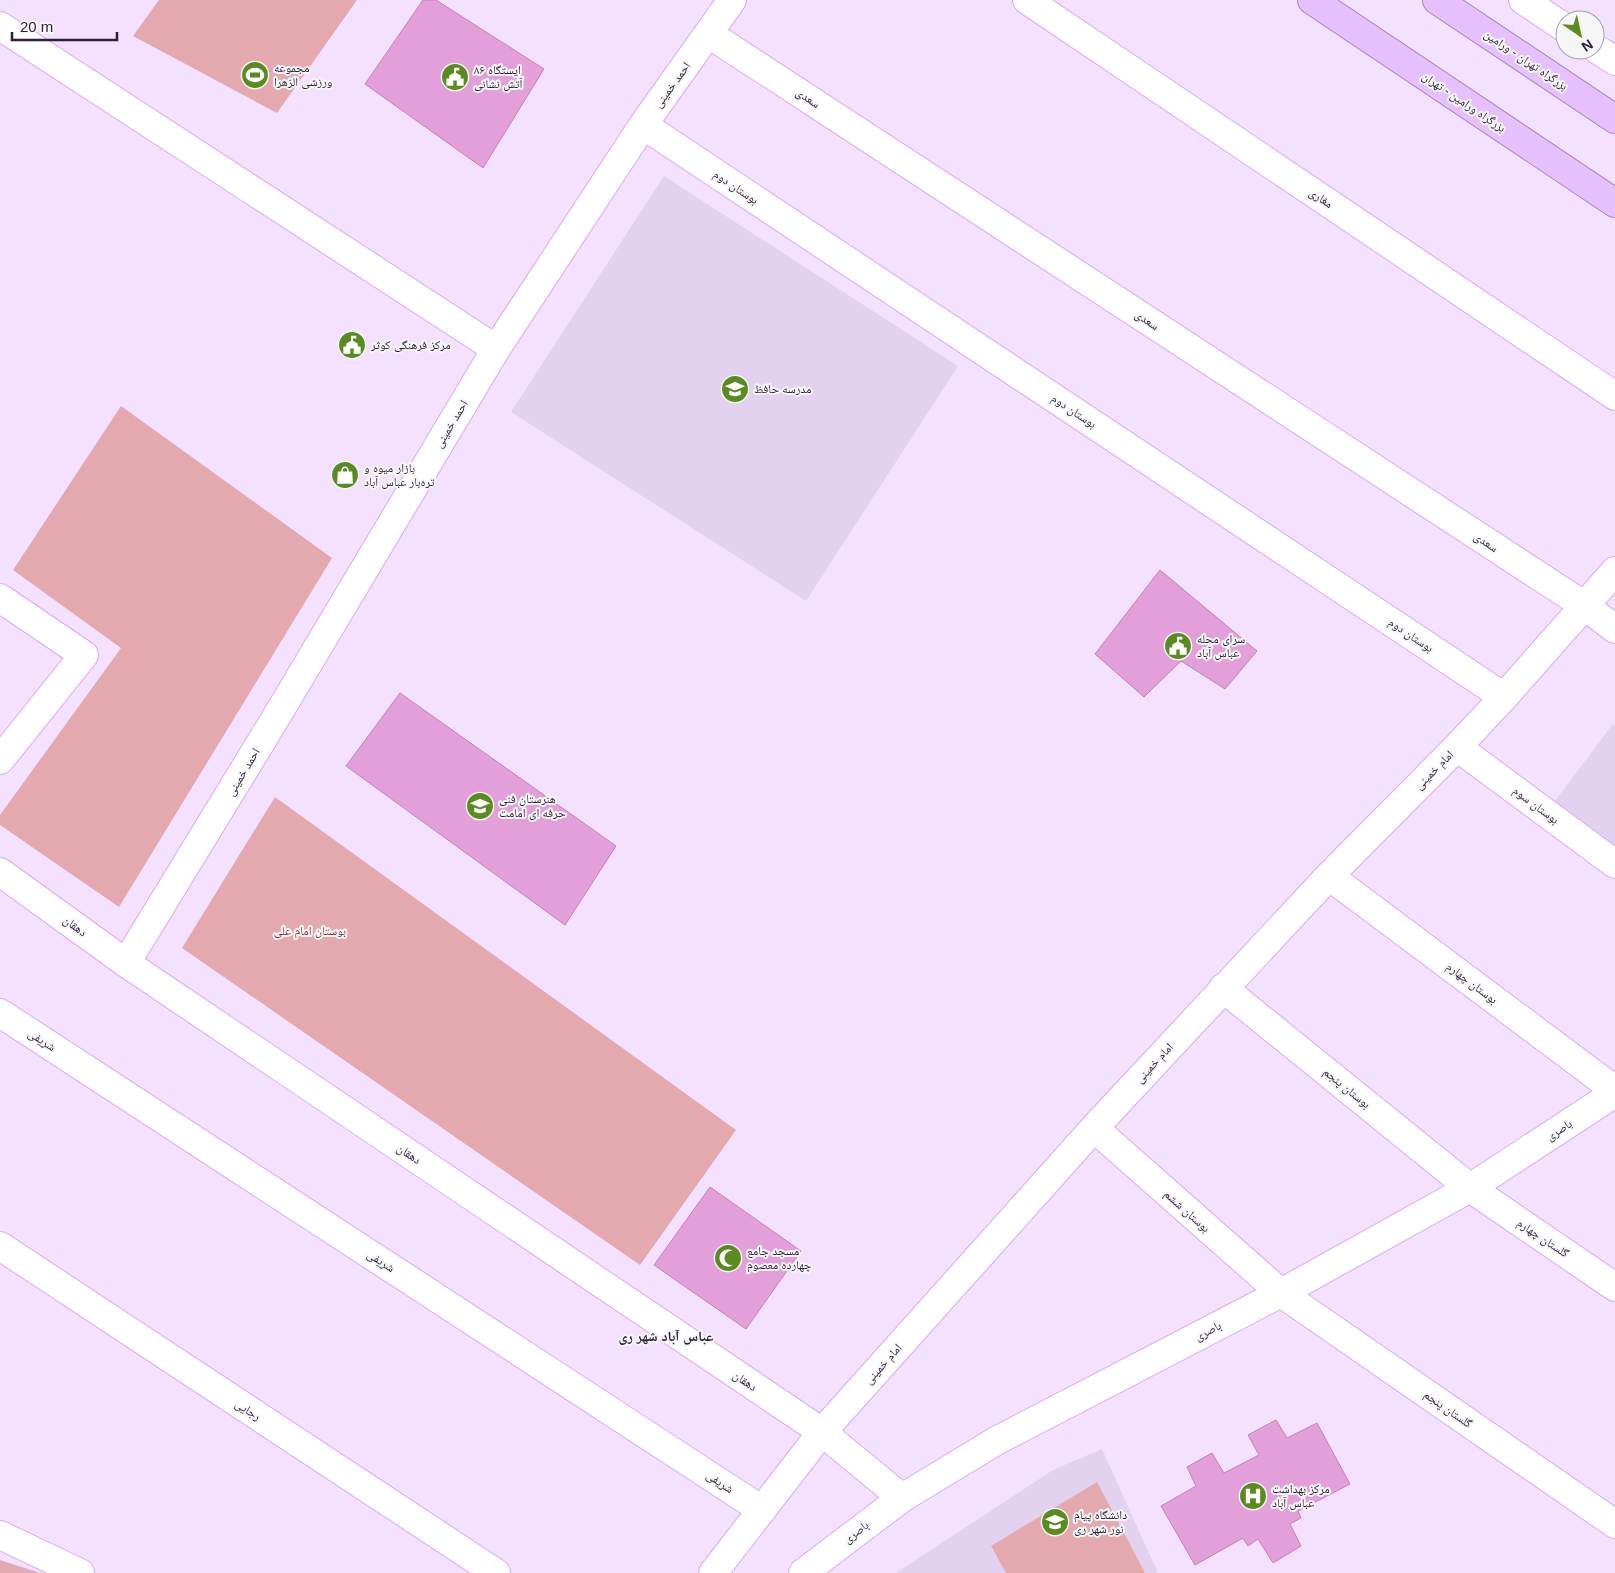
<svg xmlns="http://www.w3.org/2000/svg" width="1615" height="1573" font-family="Helvetica,'Noto Naskh Arabic',sans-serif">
<rect width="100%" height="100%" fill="#f3e1ff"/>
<!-- built -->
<path fill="#e3d1f0" d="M664,176L958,366L806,601L511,412Z
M1613,724L1615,726V859L1549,809Z
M1102,1449L1158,1573H896L1053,1470Z"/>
<!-- green -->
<path fill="#e4a9af" d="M159,0H357L277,113L133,36Z
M121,406L332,558L119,907L0,825V815L121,648L13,570Z
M275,797L736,1130L640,1265L182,948Z
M1097,1482L1145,1573H1006L991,1546Z
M0,1560L40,1573H0Z"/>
<!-- building -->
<path fill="#e39fd9" stroke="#c281b9" d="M423,0H436L544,69L483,168L365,84Z
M1160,570L1257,651L1225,689L1181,661L1144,697L1095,654Z
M400,693L616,846L565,925L346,766Z
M710,1187L801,1251L746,1329L654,1265Z
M1276,1420L1287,1438L1317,1423L1350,1484L1298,1511L1301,1518L1290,1524L1301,1546L1273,1563L1258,1539L1248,1546L1243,1538L1195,1565L1161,1506L1196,1486L1187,1467L1212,1453L1224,1473L1259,1455L1248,1435Z"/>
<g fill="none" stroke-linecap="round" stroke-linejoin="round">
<!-- minor casing -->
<g stroke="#d7abf3" stroke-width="30">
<path id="minor" d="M1027,0L1615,396
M1523,0L1565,28
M0,26L496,349
M709,34L1585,606L1615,629
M1595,48L1615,61
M643,125L1504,697
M0,598L84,655L0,760
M1457,747L1615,864
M0,872L126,963L822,1432L902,1498
M1329,876L1615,1090
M126,963L272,724L496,349L643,125L732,0
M1223,988L1470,1188L1615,1287
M0,1013L762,1510
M1094,1128L1281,1293L1615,1524
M0,1246L496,1573
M0,1535L80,1573
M713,1573L822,1432L1094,1128L1329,876L1457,747L1504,697L1615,571
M803,1573L902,1498L996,1441L1281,1293L1470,1188L1615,1093"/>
</g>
<!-- highway casing -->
<g stroke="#a687ba" stroke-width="30">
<path id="highway" d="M1312,0L1615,203
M1437,0L1615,119"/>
</g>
<!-- minor -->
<use href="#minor" stroke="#fff" stroke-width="28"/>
<!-- highway -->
<use href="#highway" stroke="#e6c0ff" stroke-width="28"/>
</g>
<!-- icons -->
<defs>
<g id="stadium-disc" transform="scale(1.4375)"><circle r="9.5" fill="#598b21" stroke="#f6f6f6"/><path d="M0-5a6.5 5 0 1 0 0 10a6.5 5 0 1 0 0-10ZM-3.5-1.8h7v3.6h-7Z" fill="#fff"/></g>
<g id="civic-disc" transform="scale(1.4375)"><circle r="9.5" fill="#598b21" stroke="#f6f6f6"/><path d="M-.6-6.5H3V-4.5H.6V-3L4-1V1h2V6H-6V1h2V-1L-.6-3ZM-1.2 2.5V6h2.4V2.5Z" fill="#fff"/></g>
<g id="school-disc" transform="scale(1.4375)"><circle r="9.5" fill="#598b21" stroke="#f6f6f6"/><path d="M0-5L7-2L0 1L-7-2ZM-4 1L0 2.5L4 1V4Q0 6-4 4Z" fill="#fff"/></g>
<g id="shop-disc" transform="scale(1.4375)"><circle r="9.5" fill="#598b21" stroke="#f6f6f6"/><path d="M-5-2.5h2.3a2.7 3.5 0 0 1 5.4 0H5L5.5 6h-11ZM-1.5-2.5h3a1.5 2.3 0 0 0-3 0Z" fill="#fff"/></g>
<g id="mosque-disc" transform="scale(1.4375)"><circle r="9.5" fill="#598b21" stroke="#f6f6f6"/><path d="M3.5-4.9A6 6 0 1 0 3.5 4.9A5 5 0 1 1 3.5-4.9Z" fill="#fff"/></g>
<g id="hospital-disc" transform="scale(1.4375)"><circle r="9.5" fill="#598b21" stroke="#f6f6f6"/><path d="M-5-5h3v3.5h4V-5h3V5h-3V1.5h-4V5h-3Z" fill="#fff"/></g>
<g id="university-disc" transform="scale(1.4375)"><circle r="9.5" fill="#598b21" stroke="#f6f6f6"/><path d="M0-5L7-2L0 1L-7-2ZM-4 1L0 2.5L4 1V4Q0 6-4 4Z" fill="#fff"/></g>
</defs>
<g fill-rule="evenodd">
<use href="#stadium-disc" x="255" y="75"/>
<use href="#civic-disc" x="455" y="77"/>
<use href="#civic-disc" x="352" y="345"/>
<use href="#school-disc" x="735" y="389"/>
<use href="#shop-disc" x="345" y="475"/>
<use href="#civic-disc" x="1178" y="646"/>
<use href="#school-disc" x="480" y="806"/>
<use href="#mosque-disc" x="728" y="1258"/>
<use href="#hospital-disc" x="1253" y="1496"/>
<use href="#university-disc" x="1055" y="1522"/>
</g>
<g text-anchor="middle" stroke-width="4" stroke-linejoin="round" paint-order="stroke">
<!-- street labels -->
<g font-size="12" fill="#2f1e39" stroke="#f6f6f6">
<text transform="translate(1526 60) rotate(34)" y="4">بزرگراه تهران - ورامین</text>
<text transform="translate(672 85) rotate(-54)" y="4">احمد خمینی</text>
<text transform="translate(808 98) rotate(33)" y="4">سعدی</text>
<text transform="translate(1464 102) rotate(34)" y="4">بزرگراه ورامین - تهران</text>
<text transform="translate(736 187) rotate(34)" y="4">بوستان دوم</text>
<text transform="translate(1321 198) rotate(34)" y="4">مغاری</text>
<text transform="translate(1147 320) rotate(33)" y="4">سعدی</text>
<text transform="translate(1074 411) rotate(34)" y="4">بوستان دوم</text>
<text transform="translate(451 424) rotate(-59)" y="4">احمد خمینی</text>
<text transform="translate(1486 542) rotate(33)" y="4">سعدی</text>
<text transform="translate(1411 635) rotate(34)" y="4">بوستان دوم</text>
<text transform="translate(1434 770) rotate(-45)" y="4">امام خمینی</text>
<text transform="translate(243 772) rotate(-59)" y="4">احمد خمینی</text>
<text transform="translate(1536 805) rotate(37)" y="4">بوستان سوم</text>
<text transform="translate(75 926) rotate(36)" y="4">دهقان</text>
<text transform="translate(1472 983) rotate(37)" y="4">بوستان چهارم</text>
<text transform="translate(42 1040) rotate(33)" y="4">شریفی</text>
<text transform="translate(1154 1063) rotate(-47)" y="4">امام خمینی</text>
<text transform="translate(1347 1088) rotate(39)" y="4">بوستان پنجم</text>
<text transform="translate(1559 1130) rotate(-33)" y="4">باصری</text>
<text transform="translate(409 1154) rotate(34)" y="4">دهقان</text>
<text transform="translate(1187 1211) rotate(42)" y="4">بوستان ششم</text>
<text transform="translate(1543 1238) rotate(34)" y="4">گلستان چهارم</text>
<text transform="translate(381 1261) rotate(33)" y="4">شریفی</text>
<text transform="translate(1208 1331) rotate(-28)" y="4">باصری</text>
<text transform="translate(883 1364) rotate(-48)" y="4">امام خمینی</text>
<text transform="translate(745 1381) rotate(34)" y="4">دهقان</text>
<text transform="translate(1448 1409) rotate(35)" y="4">گلستان پنجم</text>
<text transform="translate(248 1410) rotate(33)" y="4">رجایی</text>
<text transform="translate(720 1482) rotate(34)" y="4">شریفی</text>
<text transform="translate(856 1532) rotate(-37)" y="4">باصری</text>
</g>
<!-- poi labels -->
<g font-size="12" fill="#2f1e39" stroke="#f6f6f6" text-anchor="start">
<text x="274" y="72">مجموعه<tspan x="274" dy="14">ورزشی الزهرا</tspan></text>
<text x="474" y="74">ایستگاه ۸۶<tspan x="474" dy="14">آتش نشانی</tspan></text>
<text x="371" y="349">مرکز فرهنگی کوثر</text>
<text x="754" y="393">مدرسه حافظ</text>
<text x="364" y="472">بازار میوه و<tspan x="364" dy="14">تره‌بار عباس آباد</tspan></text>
<text x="1197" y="643">سرای محله<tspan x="1197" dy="14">عباس آباد</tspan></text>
<text x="499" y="803">هنرستان فنی<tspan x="499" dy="14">حرفه ای امامت</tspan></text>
<text x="747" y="1255">مسجد جامع<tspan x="747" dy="14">چهارده معصوم</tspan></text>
<text x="1272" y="1493">مرکز ‌بهداشت<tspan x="1272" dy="14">عباس آباد</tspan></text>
<text x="1074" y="1519">دانشگاه پیام<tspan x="1074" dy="14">نور شهر ری</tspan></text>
</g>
<!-- park labels -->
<g font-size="12" fill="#82303f" stroke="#f6f6f6">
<text x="310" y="935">بوستان امام علی</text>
</g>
<!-- neighbourhood labels -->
<g font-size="14" font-weight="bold" fill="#2f1e39" stroke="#f6f6f6">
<text x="666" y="1341">عباس آباد شهر ری</text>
</g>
</g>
<!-- north arrow -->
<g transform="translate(1580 35) rotate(146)"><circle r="24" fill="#f6f6f6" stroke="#a6a0aa"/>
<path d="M0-4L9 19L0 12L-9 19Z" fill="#598b21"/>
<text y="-8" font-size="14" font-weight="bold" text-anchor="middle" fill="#2f1e39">N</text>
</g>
<!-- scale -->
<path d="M12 32v8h105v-8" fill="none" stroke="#2f1e39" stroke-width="2.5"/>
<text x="20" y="32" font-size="15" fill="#2f1e39" stroke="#f6f6f6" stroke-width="4" paint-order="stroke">20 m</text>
</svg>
